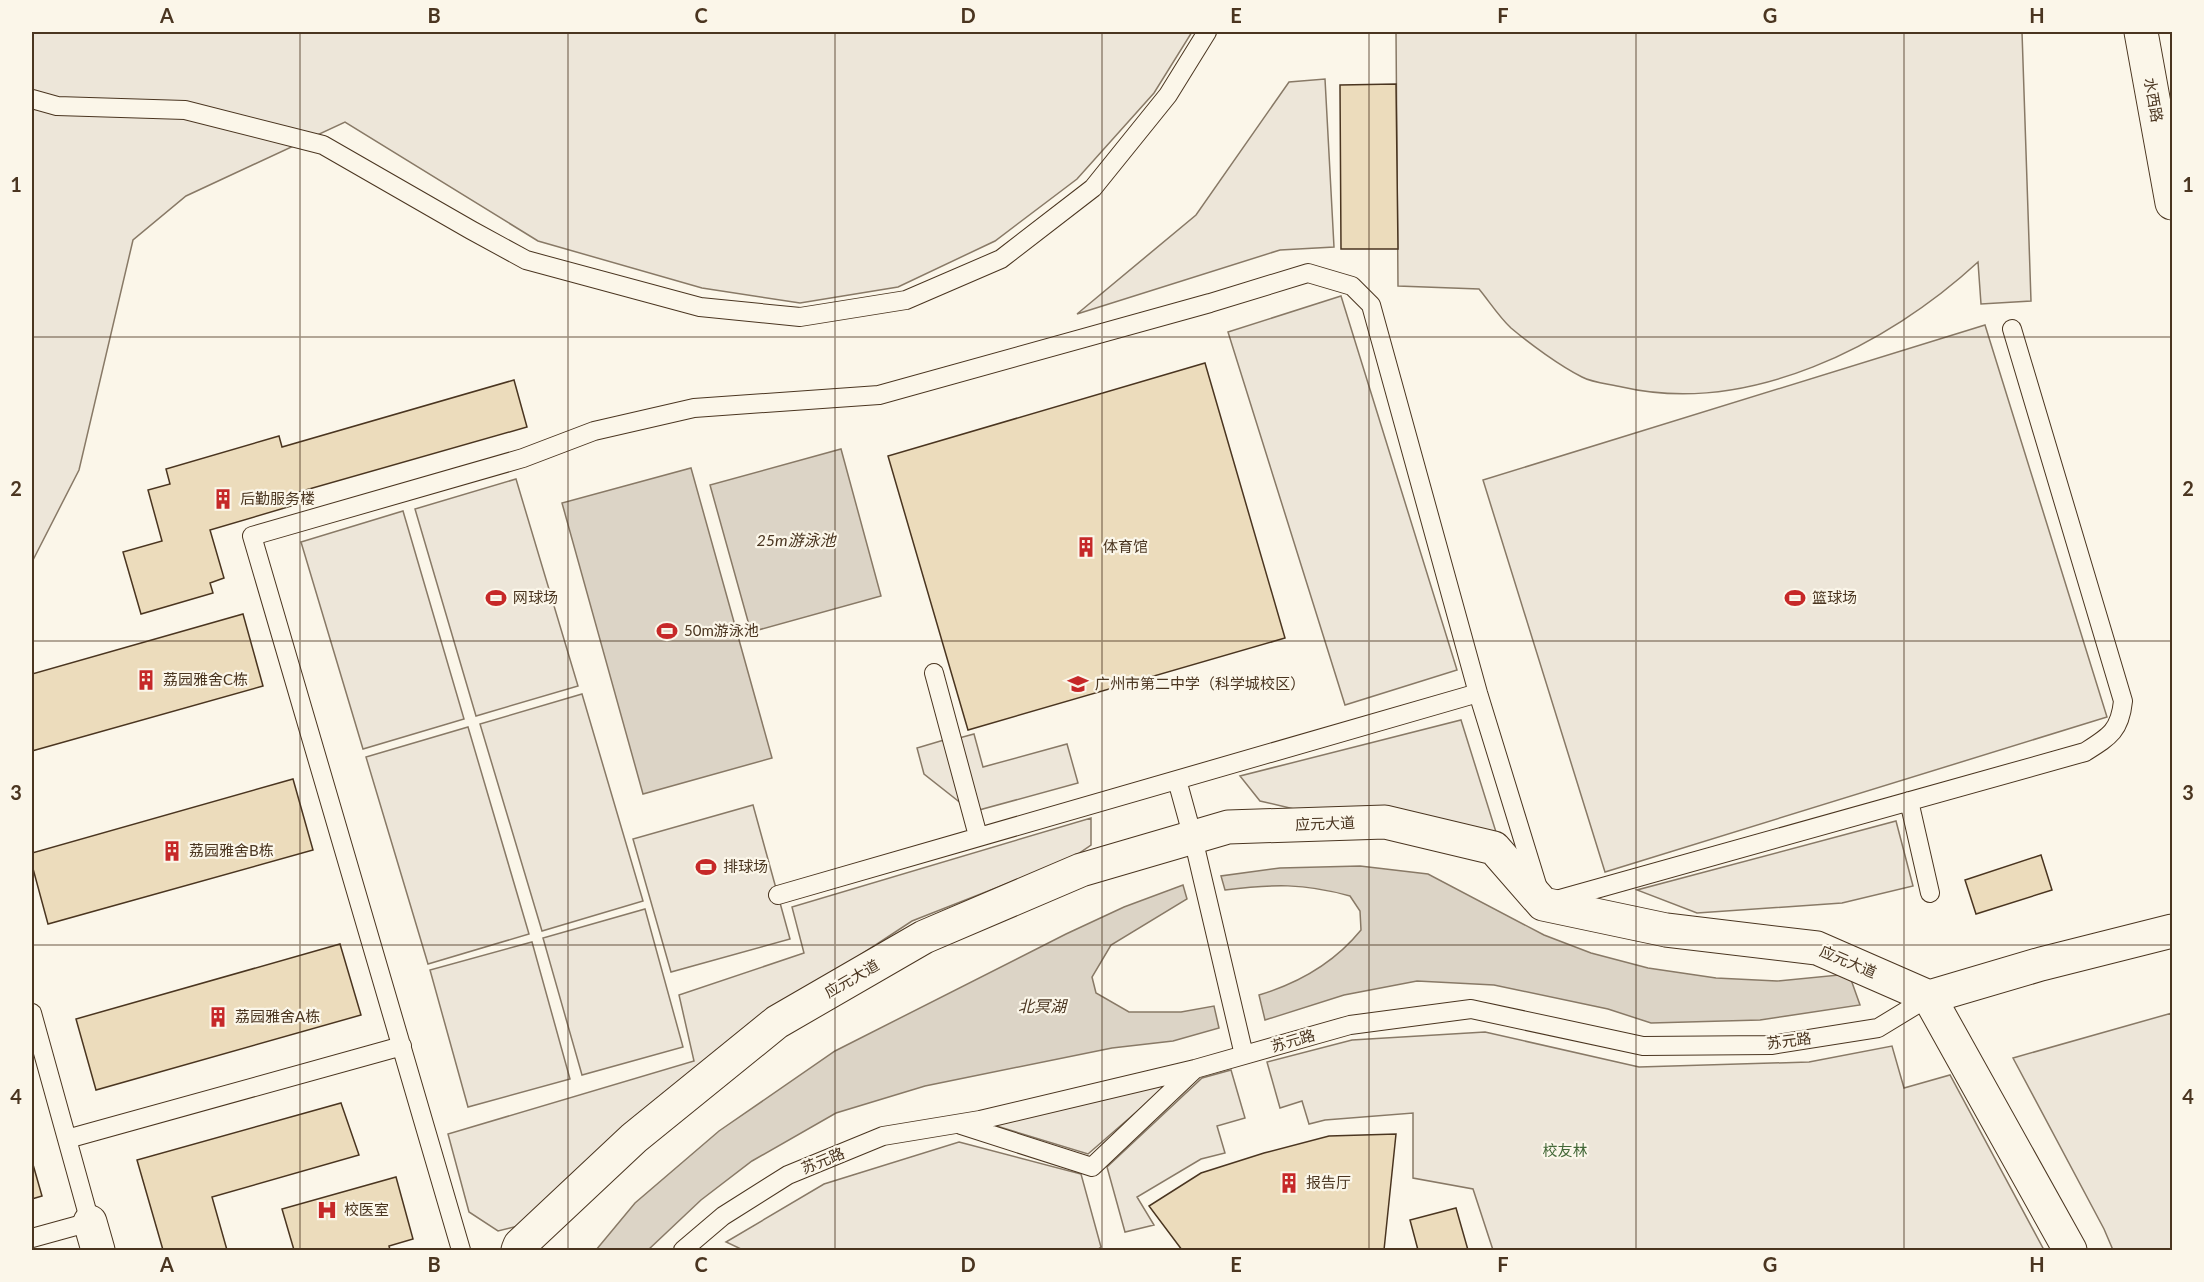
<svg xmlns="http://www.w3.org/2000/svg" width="2204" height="1282" font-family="Lato,'Noto Sans SC',sans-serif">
<rect width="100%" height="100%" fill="#fbf6e9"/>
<!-- green -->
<path fill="#ede6d9" stroke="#887966" stroke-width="1.5" d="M32,32H1192L1154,93L1077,179L995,241L898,287L800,303L702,288L538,241L345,122L186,196L133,240L79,470L32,562Z
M1396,32H2022L2031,301L1981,304L1978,262C1887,346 1748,416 1622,387C1610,384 1593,383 1582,377C1560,366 1530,344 1511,328C1499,317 1489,301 1479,289L1398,286Z
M1325,79L1334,247L1280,250L1077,314L1196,215L1289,82Z
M1341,296L1457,670L1345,705L1228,332Z
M1985,325L2107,717L1605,872L1483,480Z
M516,479L578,686L476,716L415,509Z
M403,511L464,719L363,749L301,542Z
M582,694L643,901L542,931L480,724Z
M1461,720L1496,832L1294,809L1260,801L1240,776Z
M468,727L529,934L428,964L366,757Z
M974,734L983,767L1067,744L1078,783L979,810L959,738Z
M944,740L962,804L924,774L917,748Z
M753,805L790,939L671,972L633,839Z
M1091,818V845L1072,858L912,921L746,1030L522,1225L498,1231L469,1212L448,1134L694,1061L679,995L804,953L792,907Z
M1896,821L1913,886L1842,903L1697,913L1637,890Z
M645,909L683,1047L582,1075L543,938Z
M532,942L570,1079L468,1107L430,970Z
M2172,1013V1250H2113L2104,1229L2013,1058Z
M1485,1032L1639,1067L1809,1062L1892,1046L1904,1088L1950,1075L2044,1250H1493L1473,1189L1413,1178V1113L1325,1120L1309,1124L1302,1101L1280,1108L1267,1062L1352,1040Z
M1231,1070L1245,1118L1217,1126L1225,1153L1201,1159L1137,1197L1154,1225L1125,1232L1107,1167L1202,1078Z
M1172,1081L1088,1154L990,1124Z
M959,1142L1081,1174L1101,1247L1097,1250H743L726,1242L824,1184Z"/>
<!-- water -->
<path fill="#dcd4c6" stroke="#887966" stroke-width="1.5" d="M841,449L881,596L751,632L710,485Z
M691,468L772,758L643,794L562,503Z
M1360,866L1428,874L1544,935L1591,953L1648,968L1716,978L1777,981L1849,974L1860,1005L1760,1020L1651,1023L1608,1009L1494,985L1417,981L1344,995L1265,1020L1259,995C1299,983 1335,962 1361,930L1360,911L1350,896C1303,883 1273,884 1225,890L1221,876L1280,868Z
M1183,885L1187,899L1111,945L1092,977L1096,993L1129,1012H1181L1214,1006L1219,1028L1173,1041L1112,1048L925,1086L836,1113L752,1161L701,1200L648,1250H596L635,1203L719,1131L835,1051L1066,934L1124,907Z"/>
<!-- building -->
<path fill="#ecdcbc" stroke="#4a3520" stroke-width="1.5" d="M1396,84L1398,249H1341L1340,85Z
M1205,363L1285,638L968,730L888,456Z
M514,380L527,427L295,493L298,504L210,530L224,578L210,583L213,593L141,614L123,552L162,541L148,490L170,484L166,469L279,436L282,447Z
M243,614L263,686L32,751V674Z
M293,779L313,850L48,924L32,865V853Z
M2041,855L2052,890L1976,914L1965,880Z
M340,944L361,1015L96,1090L76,1019Z
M341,1103L359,1155L212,1197L227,1250H163L137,1160Z
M1396,1134L1384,1250H1182L1149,1206L1201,1173L1264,1153L1329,1136Z
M32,1161L42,1196L32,1199Z
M396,1177L413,1239L389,1246L390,1250H294L282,1209Z
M1456,1208L1468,1250H1418L1410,1220Z"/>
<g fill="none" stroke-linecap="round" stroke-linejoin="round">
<!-- service casing -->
<g stroke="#4a3520" stroke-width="20">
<path id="service" d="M32,99L57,106L185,110L323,145L471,230L526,260L700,307L800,317L906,300L1001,259L1093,188L1168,95L1207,32
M934,673L978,836
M1177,780L1193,838L1244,1055
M1909,801L1930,893
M778,895L1478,693
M1553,901L2085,752C2109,737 2120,731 2123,701L2012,329
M32,1013L90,1222L32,1238
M961,1125L1092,1167L1194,1070
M67,1139L402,1046
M461,1250L252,536L523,458L594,431L694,408L879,395L1210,303L1308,273L1352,286L1371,305L1478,693L1538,888
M683,1250L723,1216L788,1175L883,1136L980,1120L1195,1069L1350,1025L1471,1009L1643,1046L1771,1045L1878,1028L1929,997"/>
</g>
<!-- minor casing -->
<g stroke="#4a3520" stroke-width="35">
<path id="minor" d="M1929,997L2041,964L2172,931
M90,1222L98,1250
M518,1250L520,1245L634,1138L777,1022L924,937L1081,870L1228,827L1385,822L1494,848L1543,904L1666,930L1817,948L1929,997L2070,1250"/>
</g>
<!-- secondary casing -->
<g stroke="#4a3520" stroke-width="35">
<path id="secondary" d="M2141,32L2172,203"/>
</g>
<!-- service -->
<use href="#service" stroke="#fbf6e9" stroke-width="18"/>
<!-- minor -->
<use href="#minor" stroke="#fbf6e9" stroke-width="33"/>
<!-- secondary -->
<use href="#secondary" stroke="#fbf6e9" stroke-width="33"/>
</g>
<!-- grid -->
<path fill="none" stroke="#4a3520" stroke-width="1.5" stroke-opacity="0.55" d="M300,32V1250M568,32V1250M835,32V1250M1102,32V1250M1369,32V1250M1636,32V1250M1904,32V1250M32,337H2172M32,641H2172M32,945H2172"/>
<!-- icons -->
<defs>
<g id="building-bare" transform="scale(1.62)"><path d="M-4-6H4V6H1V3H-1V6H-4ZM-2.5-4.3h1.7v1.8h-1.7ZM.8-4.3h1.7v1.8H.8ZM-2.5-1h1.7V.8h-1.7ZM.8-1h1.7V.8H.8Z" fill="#c62828" stroke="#fbf6e9" stroke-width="2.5" paint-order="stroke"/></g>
<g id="stadium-bare" transform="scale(1.62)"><path d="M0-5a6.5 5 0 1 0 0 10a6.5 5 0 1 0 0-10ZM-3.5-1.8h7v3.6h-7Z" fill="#c62828" stroke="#fbf6e9" stroke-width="2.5" paint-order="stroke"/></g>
<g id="school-bare" transform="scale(1.62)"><path d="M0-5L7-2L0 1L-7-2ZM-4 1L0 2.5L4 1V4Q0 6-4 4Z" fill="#c62828" stroke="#fbf6e9" stroke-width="2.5" paint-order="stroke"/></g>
<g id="hospital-bare" transform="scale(1.62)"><path d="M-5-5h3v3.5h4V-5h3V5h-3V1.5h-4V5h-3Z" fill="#c62828" stroke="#fbf6e9" stroke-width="2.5" paint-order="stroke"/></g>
</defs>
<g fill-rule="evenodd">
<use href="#building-bare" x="223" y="499"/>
<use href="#building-bare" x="1086" y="547"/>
<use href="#stadium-bare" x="496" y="598"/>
<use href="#stadium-bare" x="1795" y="598"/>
<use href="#stadium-bare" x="667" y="631"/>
<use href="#building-bare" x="146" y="680"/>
<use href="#school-bare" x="1078" y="684"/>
<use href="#building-bare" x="172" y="851"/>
<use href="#stadium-bare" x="706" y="867"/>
<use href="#building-bare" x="218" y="1017"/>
<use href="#building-bare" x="1289" y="1183"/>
<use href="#hospital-bare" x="327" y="1210"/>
</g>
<g text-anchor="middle" stroke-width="4.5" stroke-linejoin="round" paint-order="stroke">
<!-- street labels -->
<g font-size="15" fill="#4a3520" stroke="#fbf6e9">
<text transform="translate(2153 100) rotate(80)" y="5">水西路</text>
<text transform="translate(1325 824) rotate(-2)" y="5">应元大道</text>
<text transform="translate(1848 962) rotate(23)" y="5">应元大道</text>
<text transform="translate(852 979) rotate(-30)" y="5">应元大道</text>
<text transform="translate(1293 1041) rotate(-16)" y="5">苏元路</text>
<text transform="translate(1789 1041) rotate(-7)" y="5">苏元路</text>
<text transform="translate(823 1161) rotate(-22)" y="5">苏元路</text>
</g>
<!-- poi labels -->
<g font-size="15" fill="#4a3520" stroke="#fbf6e9" text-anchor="start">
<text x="240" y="504">后勤服务楼</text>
<text x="1103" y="552">体育馆</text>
<text x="513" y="603">网球场</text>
<text x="1812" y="603">篮球场</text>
<text x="684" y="636">50m游泳池</text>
<text x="163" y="685">荔园雅舍C栋</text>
<text x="1095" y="689">广州市第二中学（科学城校区）</text>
<text x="189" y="856">荔园雅舍B栋</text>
<text x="723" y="872">排球场</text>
<text x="235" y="1022">荔园雅舍A栋</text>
<text x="1306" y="1188">报告厅</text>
<text x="344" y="1215">校医室</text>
</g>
<!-- park labels -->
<g font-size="15" fill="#436837" stroke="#fbf6e9">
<text x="1565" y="1156">校友林</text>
</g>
<!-- water labels -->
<g font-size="16" font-style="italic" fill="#4a3520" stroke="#fbf6e9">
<text x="796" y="546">25m游泳池</text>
<text x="1042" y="1012">北冥湖</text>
</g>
</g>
<!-- border -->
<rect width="2204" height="1282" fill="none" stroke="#fbf6e9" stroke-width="66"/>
<rect x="33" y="33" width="2138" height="1216" fill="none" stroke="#4a3520" stroke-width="2"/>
<g font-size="20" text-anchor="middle" font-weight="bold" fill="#4a3520">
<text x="167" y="23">A</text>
<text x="434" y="23">B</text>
<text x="701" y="23">C</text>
<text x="968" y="23">D</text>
<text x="1236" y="23">E</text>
<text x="1503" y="23">F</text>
<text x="1770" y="23">G</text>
<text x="2037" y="23">H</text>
<text x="16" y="192">1</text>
<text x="2188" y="192">1</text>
<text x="16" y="496">2</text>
<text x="2188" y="496">2</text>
<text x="16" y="800">3</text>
<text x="2188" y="800">3</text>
<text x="16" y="1104">4</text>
<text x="2188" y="1104">4</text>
<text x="167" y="1272">A</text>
<text x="434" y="1272">B</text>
<text x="701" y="1272">C</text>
<text x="968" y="1272">D</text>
<text x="1236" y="1272">E</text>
<text x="1503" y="1272">F</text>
<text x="1770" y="1272">G</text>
<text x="2037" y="1272">H</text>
</g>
</svg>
